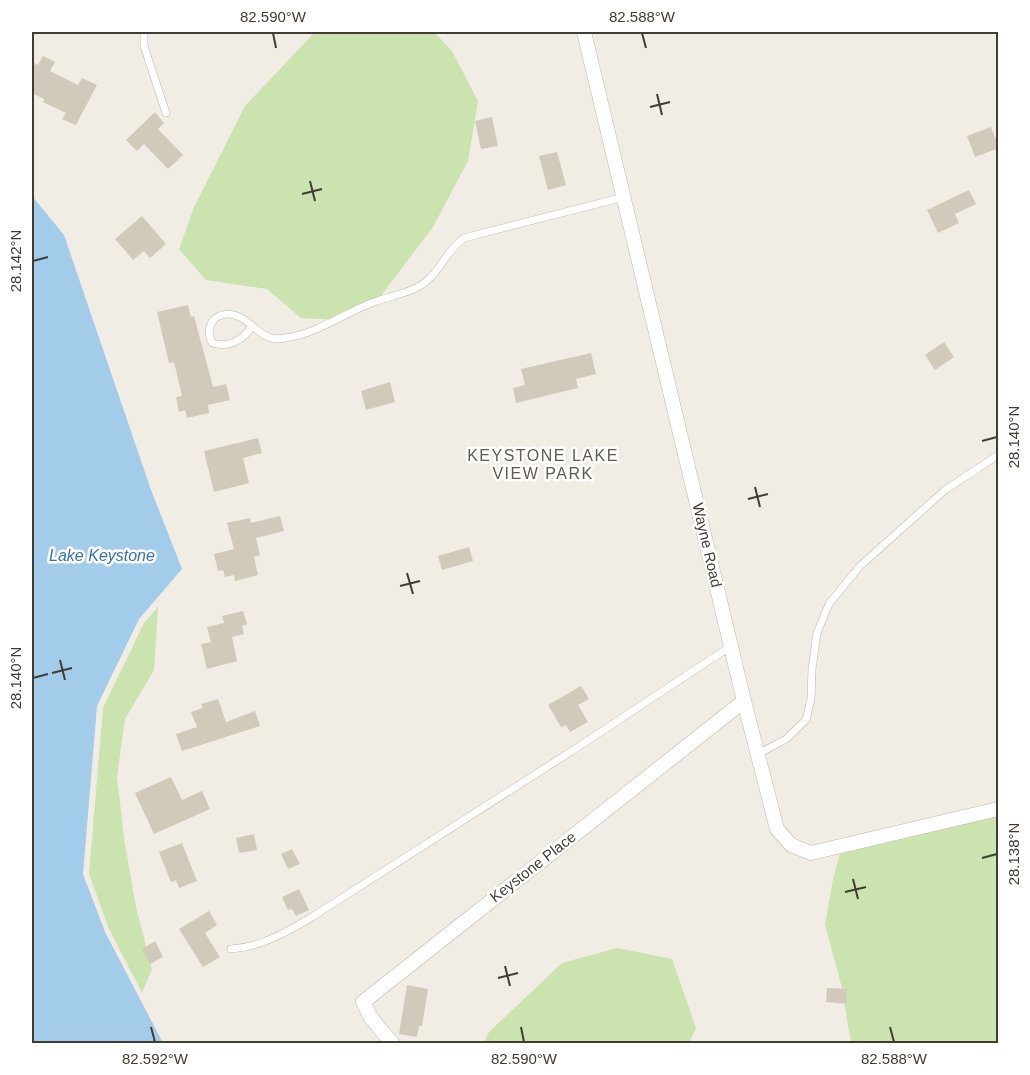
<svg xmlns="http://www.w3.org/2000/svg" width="1030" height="1075" font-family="Helvetica,sans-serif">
<rect width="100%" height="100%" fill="#f1ede4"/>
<!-- green -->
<path fill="#cae3af" d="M315,32H434L452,51L478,101L468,161L433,227L380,297L341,320L301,318L267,289L206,280L179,249L194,207L245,106Z
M158,607L154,670L125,719L117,777L124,838L136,907L152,969L142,993L109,929L89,874L103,708L144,623Z
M998,816V1043H851L841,984L825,925L833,879L840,854Z
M617,948L672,959L696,1028L689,1043H484L489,1032L562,963Z"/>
<!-- water -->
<path fill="#a3cceb" d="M32,196L64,235L151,490L182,569L139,619L97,706L83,874L105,932L163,1043H32Z"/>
<!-- building -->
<path fill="#d1c9ba" d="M43,56L55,62L50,71L78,85L82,78L97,85L76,125L62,119L66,113L43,102L44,99L32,93V62L38,65Z
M155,112L164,123L158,129L183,155L168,169L144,144L137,151L126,140Z
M492,117L498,146L481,149L475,121Z
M991,127L999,148L975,157L967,136Z
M557,152L566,185L548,190L539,156Z
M969,190L976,204L955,214L959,223L938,233L927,210Z
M142,216L166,244L150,258L144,251L133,260L115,239Z
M188,305L191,317L194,316L213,387L226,384L230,400L208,405L209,413L187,418L185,410L179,412L176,397L182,396L174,362L169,363L157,312Z
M944,342L954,357L935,370L925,355Z
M591,353L596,374L576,379L578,388L516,403L513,388L525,385L521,369Z
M390,382L395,402L366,410L361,391Z
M258,438L262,453L243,458L249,483L214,492L204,451Z
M280,516L284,531L256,538L260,555L254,557L258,575L235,581L234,575L225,577L223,570L218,571L214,554L234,549L227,523L250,518L251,523Z
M469,547L473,561L442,570L438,556Z
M243,611L247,624L242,626L244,634L232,637L237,661L207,669L201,644L211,642L207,627L224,623L222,616Z
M581,686L589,699L578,705L588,722L570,732L566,725L561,727L548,705Z
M218,699L226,722L255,711L260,726L182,751L176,734L197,727L191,712L203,708L201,704Z
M171,777L182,800L202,791L210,809L154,834L135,793Z
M254,834L257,850L239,853L236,838Z
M182,843L197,881L179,888L176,880L171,882L159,852Z
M292,849L300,864L288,869L281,854Z
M299,889L309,910L296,916L292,909L288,910L282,897Z
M209,911L217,925L205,933L220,957L203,967L179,929Z
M155,941L163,957L150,964L142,949Z
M407,985L428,989L422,1026H419L417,1037L399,1034Z
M827,988L847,989L846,1004L826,1002Z"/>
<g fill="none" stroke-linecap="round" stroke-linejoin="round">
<!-- service casing -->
<g stroke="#beb8aa" stroke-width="8">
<path id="service" d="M144,32V46L166,113
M252,326C242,341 230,348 212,343C203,324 218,309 237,316C250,320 258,335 271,338C275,339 281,339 285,338C317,334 344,313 374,302C392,295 414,293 429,279C442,267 449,248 464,238L624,197
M758,754L786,739L806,720L811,699L812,669L817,633L829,604L860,566L945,490L998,455
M231,949C261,947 287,932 312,917L578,747L731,646"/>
</g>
<!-- minor casing -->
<g stroke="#beb8aa" stroke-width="15">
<path id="minor" d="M584,32L744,701L777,829L791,845L811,853L998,809
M393,1044L371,1018L363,1002L744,701"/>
</g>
<!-- service -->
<use href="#service" stroke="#fff" stroke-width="7"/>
<!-- minor -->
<use href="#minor" stroke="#fff" stroke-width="14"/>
</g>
<!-- ticks -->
<path fill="none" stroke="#423d34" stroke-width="2" d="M273,33L276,48M642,33L646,48M657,94L662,115M650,107L670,102M310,181L315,201M302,194L322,189M33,261L48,257M982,441L997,437M755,487L760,507M748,499L768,494M407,573L413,594M400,586L420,581M60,660L65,680M52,673L72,668M33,678L48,674M982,858L997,854M853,879L858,899M845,892L866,887M505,966L510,986M498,978L518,973M151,1027L155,1042M521,1027L524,1042M890,1027L894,1042"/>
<g text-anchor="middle" stroke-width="5" stroke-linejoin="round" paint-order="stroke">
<!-- street labels -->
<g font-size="15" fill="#423d34" stroke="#fff">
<text transform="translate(707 545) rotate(77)" y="5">Wayne Road</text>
<text transform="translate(533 867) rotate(-38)" y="5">Keystone Place</text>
</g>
<!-- neighbourhood labels -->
<g font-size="16" letter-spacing="1.5" fill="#645b4c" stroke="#fff">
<text x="543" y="461">KEYSTONE LAKE<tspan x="543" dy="18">VIEW PARK</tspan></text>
</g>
<!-- water labels -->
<g font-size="16" font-style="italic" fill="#3575a7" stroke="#fff">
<text x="102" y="561">Lake Keystone</text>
</g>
</g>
<!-- border -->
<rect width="1030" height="1075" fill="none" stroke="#ffffff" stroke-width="66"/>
<rect x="33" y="33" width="964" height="1009" fill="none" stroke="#423d34" stroke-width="2"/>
<g font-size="15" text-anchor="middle" fill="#423d34">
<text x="273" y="22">82.590°W</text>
<text x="642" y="22">82.588°W</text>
<text transform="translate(16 261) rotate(-90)" y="5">28.142°N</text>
<text transform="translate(1014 437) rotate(-90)" y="5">28.140°N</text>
<text transform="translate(16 678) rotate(-90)" y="5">28.140°N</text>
<text transform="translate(1014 854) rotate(-90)" y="5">28.138°N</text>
<text x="155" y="1064">82.592°W</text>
<text x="524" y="1064">82.590°W</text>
<text x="894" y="1064">82.588°W</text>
</g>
</svg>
